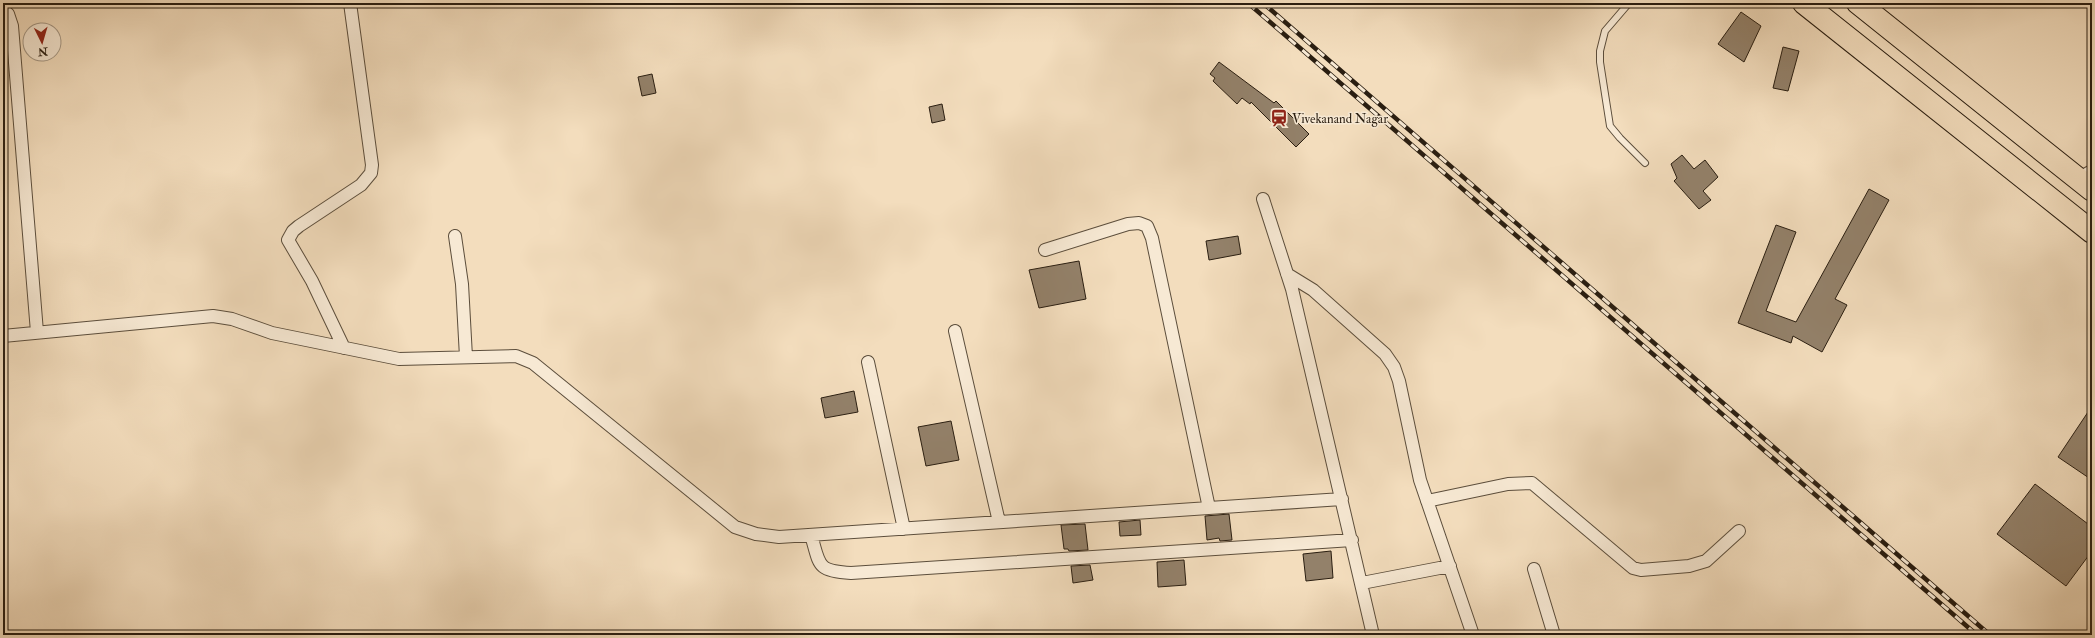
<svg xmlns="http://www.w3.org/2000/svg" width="2095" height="638" font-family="'IM FELL Double Pica',serif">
<rect width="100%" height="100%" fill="#f3ddbd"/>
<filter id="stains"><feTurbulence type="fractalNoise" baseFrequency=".005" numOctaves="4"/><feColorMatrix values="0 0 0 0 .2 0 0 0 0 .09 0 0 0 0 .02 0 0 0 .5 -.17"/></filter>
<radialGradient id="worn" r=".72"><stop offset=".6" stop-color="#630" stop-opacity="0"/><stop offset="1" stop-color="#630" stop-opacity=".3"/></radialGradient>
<!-- building -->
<path fill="#93816a" stroke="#2a1e11" d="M1741,12L1761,26L1744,62L1718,44Z
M1783,47L1799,51L1788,91L1773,88Z
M1219,62L1274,103L1276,101L1309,134L1296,147L1251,102L1250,104L1242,98L1237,104L1213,81L1215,78L1210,74Z
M652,74L656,93L642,96L638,77Z
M942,104L945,120L932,123L929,107Z
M1682,155L1694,169L1705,160L1718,177L1703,191L1711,200L1699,209L1674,181L1677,178L1671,164Z
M1869,189L1889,200L1835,299L1847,305L1822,352L1793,336L1791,343L1738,323L1776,225L1796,232L1766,311L1796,322Z
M1238,236L1241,254L1209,260L1206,241Z
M1079,261L1086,299L1039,308L1029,270Z
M854,391L858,412L825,418L821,398Z
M2092,406V480L2058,457Z
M951,421L959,460L926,466L918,427Z
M2035,484L2092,527V551L2066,586L1997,534Z
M1229,514L1232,540L1220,541L1219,538L1207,540L1205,516Z
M1140,520L1141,535L1120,536L1119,522Z
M1085,524L1088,550L1069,551L1068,549H1064L1061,525Z
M1331,551L1333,578L1306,581L1303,554Z
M1184,560L1186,585L1158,587L1157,562Z
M1090,565L1093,580L1073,583L1071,566Z"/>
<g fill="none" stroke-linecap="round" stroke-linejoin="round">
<!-- lane casing -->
<g stroke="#5c4e3c" stroke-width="8">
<path id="lane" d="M1629,3L1605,31L1600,51V62L1610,126L1620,138L1645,163"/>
</g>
<!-- street casing -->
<g stroke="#5c4e3c" stroke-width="14">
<path id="street" d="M3,10L8,14L12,26L37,332
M2077,179L2092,171
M1263,199L1292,289L1373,635
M455,236L462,284L466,357
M1045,250L1128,224L1139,223L1147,226L1152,238L1209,508
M1287,274L1313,290L1385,354L1394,367L1399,381L1420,480L1473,635
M955,331L999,522
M3,336L213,316L232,319L272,333L399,359L516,356L533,363L735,527L756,534L779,537L1342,499
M344,348L312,281L288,240L293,231L299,226L361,185L371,173L372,165L350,3
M868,362L904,529
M1427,501L1508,484L1532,483L1633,568L1641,570L1689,566L1706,561L1739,531
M811,535C820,565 816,571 851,573L1352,540
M1534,569L1554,635
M1362,583L1450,566"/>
</g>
<!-- highway casing -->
<g stroke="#2a1e11" stroke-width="24">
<path id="highway" d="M1804,3L2092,232
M1858,3L2092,190"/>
</g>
<!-- lane -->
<use href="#lane" stroke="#f7e9d4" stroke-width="6"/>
<!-- street -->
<use href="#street" stroke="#f7e9d4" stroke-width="12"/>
<!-- highway -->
<use href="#highway" stroke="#f3ddbd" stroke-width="22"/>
<!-- rail casing -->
<g stroke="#2a1e11" stroke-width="4.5">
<path id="rail" d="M1248,3L1977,635
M1263,3L1990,635"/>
</g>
<!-- rail -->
<use href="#rail" stroke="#f7e9d4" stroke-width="3" stroke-dasharray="9" stroke-linecap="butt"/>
</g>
<!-- icons -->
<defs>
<g id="station-bare" transform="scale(1.38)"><path d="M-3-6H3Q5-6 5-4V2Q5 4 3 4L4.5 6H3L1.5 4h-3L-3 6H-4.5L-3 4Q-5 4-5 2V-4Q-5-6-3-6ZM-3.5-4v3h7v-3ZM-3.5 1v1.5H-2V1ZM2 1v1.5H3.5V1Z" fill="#8f2418" stroke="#f7e9d4" stroke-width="2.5" paint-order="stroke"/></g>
</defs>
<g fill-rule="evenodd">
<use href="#station-bare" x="1279" y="118"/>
</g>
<g text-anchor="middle" stroke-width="3" stroke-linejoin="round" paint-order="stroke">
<!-- poi labels -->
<g font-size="13" fill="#2a1e11" stroke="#f7e9d4" text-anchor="start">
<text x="1292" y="123">Vivekanand Nagar</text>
</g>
</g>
<!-- margin -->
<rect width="2095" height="638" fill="none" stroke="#f3ddbd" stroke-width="16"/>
<rect x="4" y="4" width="2087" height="630" fill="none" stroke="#2a1e11" stroke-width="2"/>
<rect x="8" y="8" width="2079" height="622" fill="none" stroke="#2a1e11"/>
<!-- north arrow -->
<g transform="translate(42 42) rotate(175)"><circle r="19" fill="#f7e9d4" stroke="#a59886"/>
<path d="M0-3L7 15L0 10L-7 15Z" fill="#8f2418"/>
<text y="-6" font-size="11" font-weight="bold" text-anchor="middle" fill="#2a1e11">N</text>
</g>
<rect width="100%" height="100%" filter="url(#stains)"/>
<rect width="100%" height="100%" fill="url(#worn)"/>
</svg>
